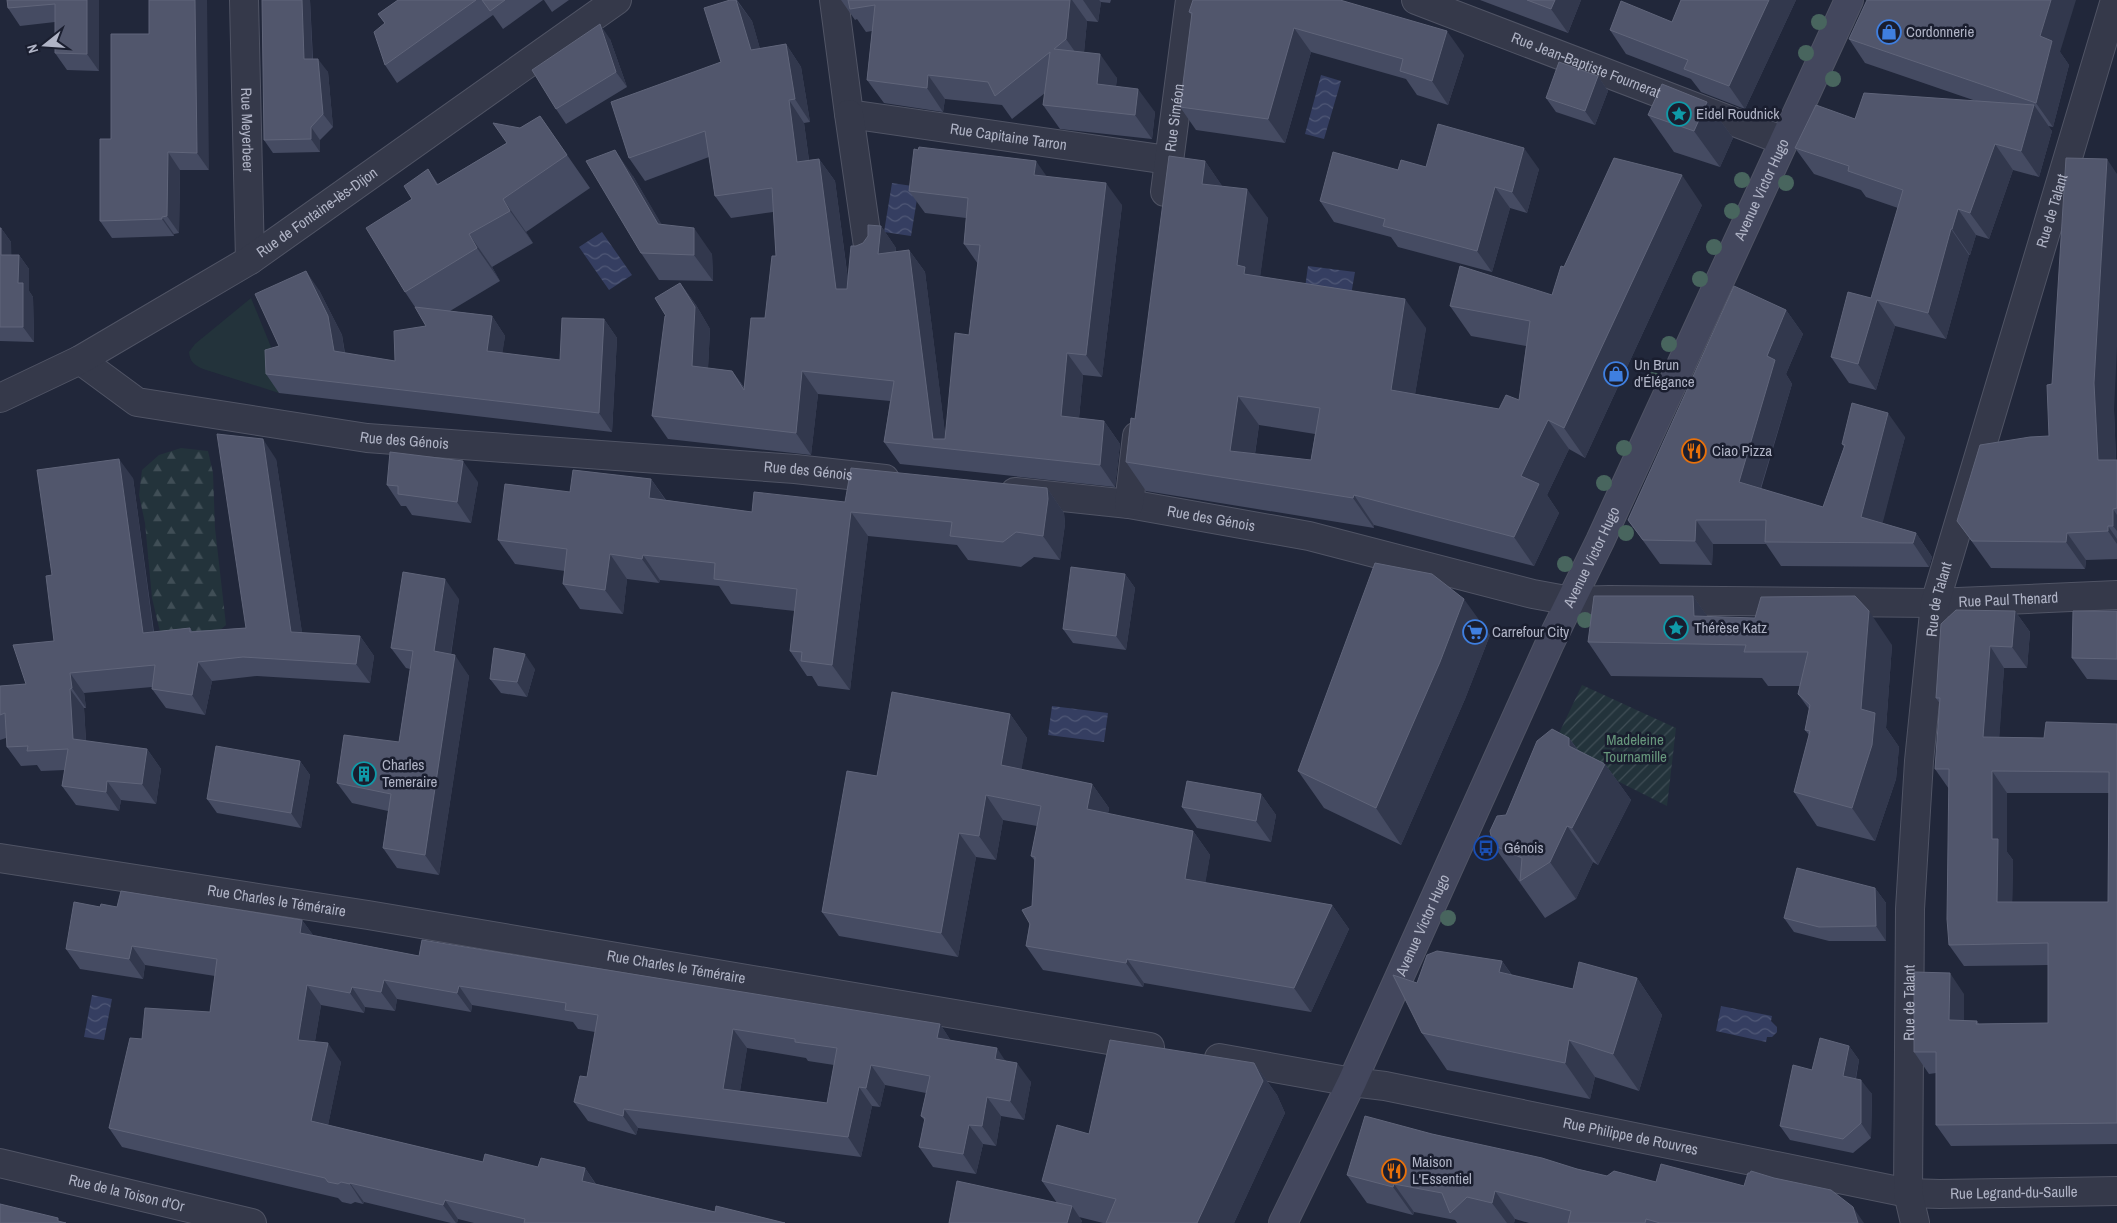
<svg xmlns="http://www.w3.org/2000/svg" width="2117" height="1223" font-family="'Archivo Narrow',sans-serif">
<defs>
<pattern id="forest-firs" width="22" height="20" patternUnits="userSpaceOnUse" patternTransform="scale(1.25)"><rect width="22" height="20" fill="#23333b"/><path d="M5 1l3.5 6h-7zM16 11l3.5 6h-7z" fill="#404e56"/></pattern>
<pattern id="garden-furrows" width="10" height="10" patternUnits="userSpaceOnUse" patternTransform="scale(1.25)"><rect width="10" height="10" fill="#23333b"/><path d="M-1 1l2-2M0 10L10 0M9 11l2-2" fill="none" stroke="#404e56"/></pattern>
<pattern id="water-waves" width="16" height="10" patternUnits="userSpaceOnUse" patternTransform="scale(1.25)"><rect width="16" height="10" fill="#353e61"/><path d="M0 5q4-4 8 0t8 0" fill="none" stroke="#505876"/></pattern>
</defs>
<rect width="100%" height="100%" fill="#21273a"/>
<!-- green -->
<path fill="#23333b" d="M251,298L280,369L279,393L203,369C194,365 190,362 189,352L195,344Z"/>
<!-- forest -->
<path fill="url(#forest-firs)" d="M181,448L208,451L213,473L215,528L226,625L209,639L161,636L152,598L145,523L139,495L142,470L159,455Z"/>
<!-- garden -->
<path fill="url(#garden-furrows)" d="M1582,685L1676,728L1667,806L1552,748Z"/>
<!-- water -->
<path fill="url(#water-waves)" d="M1321,75L1341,81L1324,139L1305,134Z
M892,183L919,187L911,236L884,232Z
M602,232L632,275L609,290L579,247Z
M1308,266L1355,272L1351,295L1305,288Z
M1052,706L1108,713L1104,742L1048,735Z
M92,995L112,999L104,1040L84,1037Z
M1721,1006L1772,1016L1771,1021L1777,1027V1032L1772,1037H1767L1766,1042L1716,1031Z"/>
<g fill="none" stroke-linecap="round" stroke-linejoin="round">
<!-- minor casing -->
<g stroke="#505465" stroke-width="30">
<g id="minor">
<path id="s1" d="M244,0L250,260"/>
<path id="s2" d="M834,0L849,114L1168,160"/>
<path id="s3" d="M1416,0L1784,141"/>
<path d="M849,114L869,253"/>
<path id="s4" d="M1165,192L1190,0"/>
<path id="s5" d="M80,360L137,402L367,438L795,469L885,479"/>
<path id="s6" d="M1015,492L1129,504L1309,536L1533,594L1571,601L1609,600L1935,603L2117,595"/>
<path d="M1129,504L1137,436"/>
<path id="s7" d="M0,858L368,915L1150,1047"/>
<path id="s8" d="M1219,1058L1352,1082L1385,1086L1908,1193L1940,1194L2117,1191"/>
<path id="s9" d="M0,1163L252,1223"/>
<path id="s10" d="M1915,1223L1908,1193L1910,909L1919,761L1935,603L2115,0"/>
</g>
</g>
<!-- tertiary casing -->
<g stroke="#505465" stroke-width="30">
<g id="tertiary">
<path id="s11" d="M0,398L80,360L250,260L617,0"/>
</g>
</g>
<!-- secondary casing -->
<g stroke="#505465" stroke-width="30">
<g id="secondary">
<path id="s12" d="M1283,1223L1352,1082L1549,645L1600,541L1849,0"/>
</g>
</g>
<!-- minor -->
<use href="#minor" stroke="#35394a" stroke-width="28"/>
<!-- tertiary -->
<use href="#tertiary" stroke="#35394a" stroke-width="28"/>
<!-- secondary -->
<use href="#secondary" stroke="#43475d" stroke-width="28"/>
</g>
<!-- trees -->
<g fill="#48655e">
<circle cx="1819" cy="22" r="8"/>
<circle cx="1806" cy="53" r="8"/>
<circle cx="1833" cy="79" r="8"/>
<circle cx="1742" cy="180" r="8"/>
<circle cx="1786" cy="183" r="8"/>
<circle cx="1732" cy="211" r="8"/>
<circle cx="1714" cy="247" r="8"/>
<circle cx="1700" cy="279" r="8"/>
<circle cx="1669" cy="344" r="8"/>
<circle cx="1653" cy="380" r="8"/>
<circle cx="1624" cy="448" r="8"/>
<circle cx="1604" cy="483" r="8"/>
<circle cx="1626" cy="533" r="8"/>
<circle cx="1565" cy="564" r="8"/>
<circle cx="1585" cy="620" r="8"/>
<circle cx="1448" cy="918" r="8"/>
</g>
<!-- wall -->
<path fill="#454b62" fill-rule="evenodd" d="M7,0H99V71L67,70L55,53V22L20,26L8,8Z
M310,0L313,59L328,72L333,127L320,140V152L273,153L264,140Z
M398,0H543L503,29L493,15L397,83L385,65V24L378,14Z
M544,0H569L552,12Z
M730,0H737L752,21L760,49L786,44L801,67L810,122L804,123L809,160L819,159L835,181L848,279L856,246L863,243L881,226L896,248V252L909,250L925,272L945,434L969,335L978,264L964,244L966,218L925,213L909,191L1047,176L1122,205L1102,377L1083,375L1079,418L1104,421L1120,444L1115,487L900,464L884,442L890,401L818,394L811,455L668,439L652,416L666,316L680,283L696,305L710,329L708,368L732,371L744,387L765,318L776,256L773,212L731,218L715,196L709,157L645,181L629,158L721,62Z
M841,0H1111L1110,3L1101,2L1098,22L1087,21L1084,52L1117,78L1116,86L1155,112L1152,139L1060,129L1043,105L1045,93L1012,119L1002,105L945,99L943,112L884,103L867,80L872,31L866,32L857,19L855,20Z
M1193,0L1464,55L1448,105L1417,95L1406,79L1311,52L1285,143L1196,130L1180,107L1192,16L1189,12Z
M1480,0H1581L1568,33Z
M1681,0H1796L1745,109L1701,92L1691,79L1626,54L1610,30L1672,22Z
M149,34L209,170H180L179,233L174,234V236L112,238L100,221L111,139Z
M610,39L627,87L566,124L556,109Z
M1849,39L2060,52L2069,65L2053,127L2048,126L2052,131L2039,177L2013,170L1989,239L1976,235L1970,255H1969L1946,339L1895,326L1876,390L1849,383L1831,357L1871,298L1898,208L1866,197L1861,190L1814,174L1795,148L1855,119L1976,101L1865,63Z
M1598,76L1608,91L1595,125L1556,112L1546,98Z
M1707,102L1733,138L1720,167L1674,152L1648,115Z
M540,116L590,188L526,232L533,243L492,267L500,281L450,311L492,316L505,336L502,353L560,360L604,319L617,338L612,432L279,393L266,374L279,346L319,290L342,335L345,353L395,361L426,326L415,307L405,292L412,199L428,169L438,184L507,143L520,128Z
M1205,161L1222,186L1268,218L1260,276L1426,328L1415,394L1499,409L1519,400L1526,346L1471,336L1450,306L1552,295L1564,267L1702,205L1585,458L1569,449L1547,495L1559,513L1534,566L1374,525V528L1146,491L1126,462L1135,419ZM1259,425L1315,434L1311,460L1255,454Z
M1426,167L1539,169L1527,213L1510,208L1492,272L1398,247L1391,237L1334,222L1320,201L1398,170Z
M633,176L661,224L712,254L713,281L659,280L641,253Z
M0,228H1L11,242V255H19L29,269V291L33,297L34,342L0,341Z
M1786,310L1803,334L1786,374L1792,384L1761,489L1823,507L1844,447L1842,444L1905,437L1882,523L1916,533L1932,557L1929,567L1781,566L1766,544H1713L1712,565L1660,564L1628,520Z
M2114,410L2116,460H2117V559L2086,560L2085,569L1991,568L1957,521L2049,436Z
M276,459L302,633L360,636L374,656L370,683L257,676L212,681L205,715L166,708L152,689V687L84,693L86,708H84L86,741L147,749L161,769L156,804L121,800L119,811L76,805L62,786L65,770L41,771L37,765L21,766L7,747L6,738L0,740V686L26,684L54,641L133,478L154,632L190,628L192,631L246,628Z
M651,479L666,500L752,512L845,502L1047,488L1064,513L1065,524L1060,560L1034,557L1021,567L968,560L957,545L868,536L850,690L818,686L812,676H807L790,651L795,611L731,604L719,586L660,580L659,583L627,579L623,614L580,609L563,584L565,571L515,564L498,540L570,492Z
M478,482L471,523L412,515L406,506H401L387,485Z
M1125,574L1135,588L1126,650L1073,643L1063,629Z
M1693,596L1707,616L1892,645L1886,728L1899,747L1896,779L1875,841L1817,826L1794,792L1809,735L1805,730L1809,709L1798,694L1800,686H1768L1762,678L1611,676L1588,642Z
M459,599L451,655L469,676L439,875L397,868L383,848L388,811L352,803L337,783L399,742L410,669L406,668L391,648Z
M2015,611L2030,632L2027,668H2004L1999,737L2044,738L2117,724V1144L1951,1146L1936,1125V1073L1929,1074L1914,1052L1964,994V1021H1977L1979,1024L2048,1023V965L1964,966L1949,945V789L1935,769L1940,704L1936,698ZM2007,793H2109L2108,902H2012L2013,860L2007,852Z
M2117,611V680L2087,679L2072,658Z
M1490,635L1465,699L1401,845L1324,808L1298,771Z
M535,669L527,697L501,693L490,679Z
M1010,714L1027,738L1021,770L1092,784L1109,808L1108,814L1193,831L1210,855L1205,883L1332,905L1349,929L1311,1012L1144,983L1143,987L1043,970L1026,946L1032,906L1035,861L1031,856L1037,826L1003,820L996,860L976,857L958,957L839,936L822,912L877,776Z
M1569,738L1578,750L1605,764L1631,800L1598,865L1593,862L1576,899L1545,918L1493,845L1506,815Z
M300,761L310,775L301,828L217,813L207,799Z
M1261,794L1276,815L1271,842L1197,828L1182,807Z
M1875,888L1886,903V941H1829L1794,932L1784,918Z
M100,907H117L302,920L313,935L419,956L940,1024L951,1041L1005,1060L1031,1082L1024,1120L1001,1116L996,1146L983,1144L976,1174L933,1167L919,1147L925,1121L921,1116L926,1093L885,1085L880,1107L872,1106L861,1157L638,1128L636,1135L588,1121L574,1102L587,1077L595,1032L578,1029L573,1022L472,1005L471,1012L397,999L395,1011L365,1007L364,1013L321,1005L315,1041L341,1062L328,1125L483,1162L538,1167L585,1168L596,1184L715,1212L785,1223H474L458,1219L457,1223H451L364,1202L363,1204L355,1202L351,1204L342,1202L338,1198L122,1147L109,1128L142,1039L210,1012L215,976L145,965L143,979L80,969L66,949ZM747,1048L806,1058L808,1061L834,1065L827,1103L740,1091Z
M1502,961L1512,975L1573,989L1637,978L1662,1015L1639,1091L1595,1077L1590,1099L1447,1070L1422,1033L1417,983Z
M1849,1046L1859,1060L1856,1079L1872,1094L1871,1138L1853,1153L1790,1140L1780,1126L1812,1070Z
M1254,1063L1277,1095L1285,1113L1234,1223H1103L1079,1217L1082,1221L1081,1223H949L1057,1203L1042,1181L1089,1134Z
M1432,1134L1607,1176L1656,1182L1864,1223H1529L1515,1219L1514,1223H1457L1455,1220L1414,1212L1413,1215L1367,1203L1347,1175Z"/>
<!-- shaded-wall -->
<path fill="#32384d" d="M87,0H99V71L87,54Z
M195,0H207L209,170L197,153Z
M302,0H310L313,72L304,59Z
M736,0L752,21L767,73L751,50Z
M1070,0H1072L1087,21L1083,63L1066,39Z
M1083,0H1099L1101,2L1098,22Z
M1555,0H1581L1568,33L1551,9Z
M1769,0H1796L1745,109L1729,86Z
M2051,0H2076L2060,52L2069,65L2053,127L2036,103L2040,36Z
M600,24L610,39L627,87L616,72Z
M1294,28L1311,52L1285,143L1268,119Z
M1447,31L1464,55L1448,105L1432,81Z
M786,44L801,67L810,122L795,99Z
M1100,54L1117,78L1113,107L1097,84Z
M318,59L328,72L333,127L323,114Z
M928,75L945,99L943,112L927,88Z
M1598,76L1608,91L1595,125L1585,111Z
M1138,89L1155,112L1152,139L1135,115Z
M789,100L804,123L812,184L797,162Z
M1707,102L1733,138L1720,167L1694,131Z
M2034,105L2052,131L2039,177L2021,151Z
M311,127L320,140V152L311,139Z
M1995,144L2013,170L1989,239L1970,213Z
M1524,148L1539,169L1527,213L1512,192Z
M615,150L633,176L677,250L658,224Z
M168,152L180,170L179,233L167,216Z
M819,159L835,181L852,311L836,289Z
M2107,159L2117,174V347L2114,410L2117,488L2098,460L2094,383Z
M1036,161L1052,184L1034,175Z
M1205,161L1225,190L1202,184Z
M1682,175L1702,205L1585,458L1564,428Z
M1106,183L1122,205L1102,377L1086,355Z
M1495,187L1510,208L1492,272L1477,251Z
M1247,189L1268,218L1259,286L1265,303L1237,265Z
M503,199L526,232L533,243L510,211Z
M1958,209L1976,235L1970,255L1952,229Z
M162,217L174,234V236L162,219Z
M881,226L896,248L893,276L878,254Z
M1,228L11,242L12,270L1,255Z
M694,228L712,254L713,281L694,255Z
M1951,229L1969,255L1946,339L1928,313Z
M469,234L492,267L500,281L477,248Z
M909,250L925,272L947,449L933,439Z
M19,255L29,269V291L33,297L34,342L23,327L18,283Z
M306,271L319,290L342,335L347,370L334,351Z
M680,283L696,305L710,329L707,388L692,366Z
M1405,299L1426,328L1411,419L1391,390Z
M1877,300L1895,326L1876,390L1858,364Z
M1786,310L1803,334L1786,374L1792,384L1755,506L1739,482L1767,356Z
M492,316L505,336L500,370L487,351Z
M604,319L617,338L612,432L599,413Z
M1067,353L1083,375L1077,439L1061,416Z
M732,371L748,393L744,390Z
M802,371L818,394L811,455L796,433Z
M1238,396L1259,425L1251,480L1230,451Z
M1888,413L1905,437L1878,541L1861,517Z
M1548,420L1569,449L1547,495L1559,513L1534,566L1514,537L1521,476Z
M1104,421L1120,444L1115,487L1100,465Z
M263,439L276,459L305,652L291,632Z
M119,459L133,478L156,652L143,633Z
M463,461L478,482L471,523L457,502Z
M651,479L668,504L649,498Z
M1047,488L1064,513L1065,524L1060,560L1043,536Z
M1354,495L1374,525V528L1353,498Z
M2113,509L2117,515V531L2113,526Z
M851,512L868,536L850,690L832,665Z
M1696,520L1713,544L1712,565L1695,541Z
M2108,526L2117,539V544L2108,531Z
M1916,533L1932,557L1929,567L1913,543Z
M2067,533L2086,560L2085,569L2066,542Z
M610,554L627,579L623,614L605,590Z
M643,555L660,580L659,583L642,559Z
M1125,574L1135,588L1126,650L1116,636Z
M445,579L459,599L448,672L434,651Z
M1693,596L1717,630L1694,616Z
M1464,599L1490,635L1465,699L1401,845L1376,808Z
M1869,611L1892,645L1886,728L1899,747L1896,779L1875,841L1852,808L1861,709Z
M2015,611L2030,632L2027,668L2012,647Z
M360,636L374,656L370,683L356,664Z
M1990,646L2004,668L1998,758L1983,737Z
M525,654L535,669L527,697L517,682Z
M455,655L469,676L439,875L425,855Z
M198,662L212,681L205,715L192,695Z
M70,673L84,693L86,708L72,688Z
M70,689L84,708L87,759L73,739Z
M1010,714L1027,738L1018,790L1001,765Z
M1569,738L1595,775L1569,746Z
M147,749L161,769L156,804L142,784Z
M300,761L310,775L301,828L291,813Z
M1605,764L1631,800L1598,865L1572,828Z
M1992,771L2007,793V852L2013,860L2012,924L1997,902L1992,839Z
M107,781L121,800L119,811L106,792Z
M1092,784L1109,808L1104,834L1087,809Z
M1261,794L1276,815L1271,842L1256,821Z
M986,795L1003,820L996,860L979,836Z
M1567,826L1593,862L1576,899L1550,862Z
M1193,831L1210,855L1202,904L1185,879Z
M959,833L976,857L958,957L941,933Z
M1875,888L1886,903V941L1876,926Z
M1332,905L1349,929L1311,1012L1294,988Z
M302,920L316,939L300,933Z
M132,946L145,965L143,979L129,959Z
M1127,959L1144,983L1143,987L1126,963Z
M1502,961L1527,998L1499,972Z
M1950,973L1964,994V1041L1949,1020Z
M1637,978L1662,1015L1639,1091L1613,1054Z
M384,980L397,999L395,1011L381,992Z
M307,985L321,1005L312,1059L298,1040Z
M459,986L472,1005L471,1012L457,993Z
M352,987L365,1007L364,1013L350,993Z
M940,1024L953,1044L937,1038Z
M733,1029L747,1048L737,1109L723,1089Z
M1569,1040L1595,1077L1590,1099L1565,1063Z
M328,1043L341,1062L325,1140L311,1121Z
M1849,1046L1859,1060L1853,1091L1843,1076Z
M997,1048L1010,1068L995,1059Z
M1017,1063L1031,1082L1024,1120L1010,1101Z
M1254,1063L1277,1095L1285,1113L1234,1223H1197Z
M871,1065L885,1085L880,1107L866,1088Z
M1861,1080L1872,1094L1871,1138L1861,1123Z
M859,1087L872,1106L861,1157L848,1137Z
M987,1097L1001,1116L996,1146L982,1126Z
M624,1109L638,1128L636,1135L623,1116Z
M969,1125L983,1144L976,1174L963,1154Z
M585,1168L598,1188L582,1181Z
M350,1183L364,1202L363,1204L350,1184Z
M1394,1184L1414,1212L1413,1215L1393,1187Z
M1495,1191L1515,1219L1514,1223H1507L1492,1203Z
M445,1200L458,1219L457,1223H456L443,1205Z
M1072,1206L1082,1221L1081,1223H1067Z
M1853,1207L1864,1223H1858Z"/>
<!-- building -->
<path fill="#51566c" stroke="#60657a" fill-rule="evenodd" d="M7,0H87V54L55,53V4L8,8Z
M149,0H195L197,153L168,152L167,216L162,217V219L100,221V139H111V34H149Z
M262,0H302L304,59H318L323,114L311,127V139L264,140Z
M398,0H476L385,65L374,32L385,23L378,14Z
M482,0H505L490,11Z
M730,0H736L751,50L786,44L795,99L789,100L797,162L819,159L836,289H847L851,246H856L863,243L868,236V225L881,226L878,254L909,250L933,439H945L955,333L969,335L980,245L964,244L968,198L909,191L914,149L918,150L919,147L1036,161L1034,175L1106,183L1086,355L1067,353L1061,416L1104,421L1100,465L884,442L894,381L802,371L796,433L652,416L665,316H666L655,298L680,283L695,307L692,366L732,371L744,390L751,318H765L772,256H776L772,188L715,196L705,131L629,158L611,102L721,62L704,8Z
M848,0H1070L1066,39L1054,49L1100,54L1097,84L1138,89L1135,115L1043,105L1050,52L995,96L988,82L928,75L927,88L867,80L875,5L850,9Z
M1193,0H1340L1447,31L1432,81L1400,71L1403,59L1294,28L1268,119L1180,107L1192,13L1189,12Z
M1527,0H1555L1551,9Z
M1681,0H1769L1729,86L1684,69L1688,60L1610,30L1621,1L1672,22Z
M1867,0H2051L2040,36L2052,41L2036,103L1849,39Z
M600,24L616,72L556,109L532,70Z
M1559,62L1598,76L1585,111L1546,98Z
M1662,84L1707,102L1694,131L1648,115Z
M1864,93L2034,105L2021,151L1995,144L1970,213L1958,209L1952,229H1951L1928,313L1877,300L1858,364L1831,357L1848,292L1871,298L1903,190L1848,171L1849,166L1795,148L1816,105L1855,119Z
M540,116L567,155L503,199L510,211L469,234L477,248L405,292L366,228L412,199L404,186L428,169L437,185L507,143L493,123L520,128Z
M1438,124L1524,148L1512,192L1495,187L1477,251L1383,226L1385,219L1320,201L1333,152L1398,170L1401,160L1426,167Z
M615,150L658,224L694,228V255L641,253L586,161Z
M1169,156L1205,161L1202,184L1247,189L1237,265L1245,267L1244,274L1405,299L1391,390L1499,409L1506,395L1519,400L1530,321L1450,306L1460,266L1552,295L1561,266L1564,267L1614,158L1682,175L1564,428L1548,420L1521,476L1539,484L1514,537L1354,495L1353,498L1126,462L1131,418L1135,419ZM1238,396L1320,408L1311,460L1230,451Z
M2066,158L2107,159L2094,383L2098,460H2117V508L2113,509V526H2108V531L2067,533L2066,542L1972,541L1957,521L1980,445L2030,437L2049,436L2047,385L2052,384Z
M0,228H1V255H19L18,283H23V327H0Z
M306,271L328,316L334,351L395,361L394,331L426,326L415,307L492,316L487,351L560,360L562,318L604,319L599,413L266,374L265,350L279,346L255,294Z
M1734,286L1786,310L1767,356L1775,360L1739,482L1823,507L1845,445L1842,444L1852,403L1888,413L1861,517L1916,533L1913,543L1765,542L1766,520H1696L1695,541L1643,540L1628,520Z
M217,434L263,439L291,632L360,636L356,664L243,657L198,662L192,695L152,689L155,665L70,673L72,688L70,689L73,739L147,749L142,784L107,781L106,792L62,786L68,749L27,751L28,746L7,747L5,713L0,715V686L26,684L13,645L54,641L46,576L52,575L37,470L119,459L143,633L190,628V632L246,628Z
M390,452L463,461L457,502L398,494V486L387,485Z
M851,468L1047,488L1048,499L1043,536L1016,532L1003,542L950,536L952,522L851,512L832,665L801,661L802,652L790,651L797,589L714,579L715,563L643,555L642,559L610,554L605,590L563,584L567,549L498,540L505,484L570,492L573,470L651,479L649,498L752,512L754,492L845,502Z
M1375,563L1432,574L1464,599L1440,662L1376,808L1298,771Z
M1071,567L1125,574L1116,636L1063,629Z
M403,572L445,579L434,651L455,655L425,855L383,848L391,794L337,783L344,735L399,742L413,651L391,648Z
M1594,596H1693L1694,616L1755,618L1761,597L1855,596L1869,611L1861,709L1875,713L1872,745L1852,808L1794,792L1810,731L1805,730L1810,705L1798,694L1808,652H1744L1746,645L1588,642Z
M1956,610L2015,611L2012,647L1990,646L1983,737L2044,738L2046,722L2117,724V1123L1936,1125V1052H1914V972L1950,973L1949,1020L1977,1021L1976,1024L2048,1023V943L1949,945L1947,919L1949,769H1935L1940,698H1936L1941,624ZM1992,771L2109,772L2108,902H1997L1998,839H1992Z
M2073,611H2117V659L2072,658Z
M494,648L525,654L517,682L490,679Z
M892,692L1010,714L1001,765L1092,784L1087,809L1193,831L1185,879L1332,905L1294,988L1127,959L1126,963L1026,946L1030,924L1022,910L1032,906L1035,857L1031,856L1041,806L986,795L979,836L959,833L941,933L822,912L847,771L877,776Z
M1552,729L1569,738V746L1605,764L1572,828L1567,826L1550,862L1520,881L1522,858L1493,845L1490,831L1497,816L1506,815L1537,741Z
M216,746L300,761L291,813L207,799Z
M1187,781L1261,794L1256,821L1182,807Z
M1797,868L1875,888L1876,926L1819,927L1784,918Z
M121,891L302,920L300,933L419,956L422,940L940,1024L937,1038L997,1048L995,1059L1017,1063L1010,1101L987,1097L982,1126L969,1125L963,1154L919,1147L925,1118L921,1116L930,1076L871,1065L866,1088L859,1087L848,1137L624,1109L623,1116L574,1102L580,1076L587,1077L598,1015L565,1010L566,1003L459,986L457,993L384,980L381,992L352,987L350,993L307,985L298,1040L328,1043L311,1121L483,1162L485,1154L538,1167L541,1158L585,1168L582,1181L715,1212L716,1206L785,1223H524L525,1219L445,1200L443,1205L350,1183V1184L341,1182L338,1184L328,1182L325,1178L109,1128L130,1038L142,1039L145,1008L210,1012L217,959L132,946L129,959L66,949L74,902L100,907L101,904L117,907ZM733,1029L795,1039V1042L837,1048L827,1103L723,1089Z
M1437,951L1502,961L1499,972L1573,989L1579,962L1637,978L1613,1054L1569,1040L1565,1063L1422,1033L1393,975L1417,983L1427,955Z
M1820,1038L1849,1046L1843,1076L1861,1080V1123L1843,1139L1780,1126L1793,1065L1812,1070Z
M1110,1040L1254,1063L1263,1081L1197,1223H1106L1116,1199L1042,1181L1057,1125L1089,1134Z
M1365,1116L1432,1134L1542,1158L1577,1169L1607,1176L1614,1171L1656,1182L1661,1164L1744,1186L1748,1173H1750L1751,1171L1774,1178L1831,1190L1853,1207L1858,1223H1660L1646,1219L1645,1223H1568L1571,1211L1495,1191L1492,1203L1467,1197L1450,1213L1442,1193L1394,1184L1393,1187L1347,1175Z
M957,1181L1072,1206L1067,1223H949Z
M0,1204L58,1218V1221L66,1223H0Z"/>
<!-- icons -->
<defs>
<g id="shop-ring" transform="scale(1.25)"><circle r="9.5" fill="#1a1e2f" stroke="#3f7fe0" stroke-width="1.5"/><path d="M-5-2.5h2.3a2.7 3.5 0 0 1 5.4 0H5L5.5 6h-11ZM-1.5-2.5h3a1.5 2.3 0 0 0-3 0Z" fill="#3f7fe0"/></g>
<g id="sight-ring" transform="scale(1.25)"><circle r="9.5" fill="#1a1e2f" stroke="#0f9aa8" stroke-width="1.5"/><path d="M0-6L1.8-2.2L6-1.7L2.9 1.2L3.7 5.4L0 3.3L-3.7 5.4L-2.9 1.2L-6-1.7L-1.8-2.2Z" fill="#0f9aa8"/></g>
<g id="restaurant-ring" transform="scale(1.25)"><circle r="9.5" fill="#1a1e2f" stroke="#e8710a" stroke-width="1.5"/><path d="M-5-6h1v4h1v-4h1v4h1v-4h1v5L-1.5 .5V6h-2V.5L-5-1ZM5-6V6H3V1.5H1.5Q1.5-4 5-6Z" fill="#e8710a"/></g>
<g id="supermarket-ring" transform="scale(1.25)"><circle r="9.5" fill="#1a1e2f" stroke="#3f7fe0" stroke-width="1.5"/><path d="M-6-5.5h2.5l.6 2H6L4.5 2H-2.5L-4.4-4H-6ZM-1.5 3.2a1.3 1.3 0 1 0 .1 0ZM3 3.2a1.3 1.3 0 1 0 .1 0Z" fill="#3f7fe0"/></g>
<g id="building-ring" transform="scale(1.25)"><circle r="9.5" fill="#1a1e2f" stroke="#0f9aa8" stroke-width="1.5"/><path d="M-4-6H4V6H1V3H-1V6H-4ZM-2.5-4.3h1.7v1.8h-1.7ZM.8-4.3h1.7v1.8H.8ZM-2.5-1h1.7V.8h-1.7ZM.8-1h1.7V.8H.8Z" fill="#0f9aa8"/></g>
<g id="bus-ring" transform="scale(1.25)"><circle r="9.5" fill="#1a1e2f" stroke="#1a4fb4" stroke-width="1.5"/><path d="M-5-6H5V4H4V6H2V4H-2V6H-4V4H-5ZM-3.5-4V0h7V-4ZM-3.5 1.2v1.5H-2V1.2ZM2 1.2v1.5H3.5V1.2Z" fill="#1a4fb4"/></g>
</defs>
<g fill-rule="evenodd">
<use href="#shop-ring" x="1889" y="32"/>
<use href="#sight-ring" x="1679" y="114"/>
<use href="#shop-ring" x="1616" y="374"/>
<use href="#restaurant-ring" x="1694" y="451"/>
<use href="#sight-ring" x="1676" y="628"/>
<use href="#supermarket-ring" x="1475" y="632"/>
<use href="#building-ring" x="364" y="774"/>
<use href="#bus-ring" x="1486" y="848"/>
<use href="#restaurant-ring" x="1394" y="1171"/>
</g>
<g text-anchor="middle" stroke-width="5" stroke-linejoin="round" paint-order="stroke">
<!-- poi labels -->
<g font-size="15" fill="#b0b4c6" stroke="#1a1e2f" text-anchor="start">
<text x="1906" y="37">Cordonnerie</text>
<text x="1696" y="119">Eidel Roudnick</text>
<text x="1634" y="370">Un Brun<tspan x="1634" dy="17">d'Élégance</tspan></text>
<text x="1712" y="456">Ciao Pizza</text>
<text x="1694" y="633">Thérèse Katz</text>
<text x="1492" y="637">Carrefour City</text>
<text x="382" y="770">Charles<tspan x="382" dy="17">Temeraire</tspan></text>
<text x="1504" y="853">Génois</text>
<text x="1412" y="1167">Maison<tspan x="1412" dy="17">L'Essentiel</tspan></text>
</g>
<!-- street labels -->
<g font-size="15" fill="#b0b4c6" stroke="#1a1e2f">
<text dy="5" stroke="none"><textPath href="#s3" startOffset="182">Rue Jean-Baptiste Fournerat</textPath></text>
<text dy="5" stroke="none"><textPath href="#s4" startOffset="75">Rue Siméon</textPath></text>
<text dy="5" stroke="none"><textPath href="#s1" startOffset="130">Rue Meyerbeer</textPath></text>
<text dy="5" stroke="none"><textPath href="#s2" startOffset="276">Rue Capitaine Tarron</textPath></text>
<text dy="5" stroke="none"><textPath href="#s12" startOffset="1139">Avenue Victor Hugo</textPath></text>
<text dy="5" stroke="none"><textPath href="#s11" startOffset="368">Rue de Fontaine-lès-Dijon</textPath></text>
<text dy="5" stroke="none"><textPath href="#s10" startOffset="1031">Rue de Talant</textPath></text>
<text dy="5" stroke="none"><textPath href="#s5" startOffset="341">Rue des Génois</textPath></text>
<text dy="5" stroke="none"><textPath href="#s5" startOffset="746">Rue des Génois</textPath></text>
<text dy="5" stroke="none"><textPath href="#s6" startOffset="198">Rue des Génois</textPath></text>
<text dy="5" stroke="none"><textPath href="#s12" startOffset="734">Avenue Victor Hugo</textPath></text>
<text dy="5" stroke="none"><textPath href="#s6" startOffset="1005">Rue Paul Thenard</textPath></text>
<text dy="5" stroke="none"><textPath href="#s10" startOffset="626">Rue de Talant</textPath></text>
<text dy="5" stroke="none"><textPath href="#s7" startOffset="280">Rue Charles le Téméraire</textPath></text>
<text dy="5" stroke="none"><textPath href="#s12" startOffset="329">Avenue Victor Hugo</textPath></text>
<text dy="5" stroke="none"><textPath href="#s7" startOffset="685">Rue Charles le Téméraire</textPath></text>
<text dy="5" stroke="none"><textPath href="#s10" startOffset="221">Rue de Talant</textPath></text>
<text dy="5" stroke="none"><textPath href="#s8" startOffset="419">Rue Philippe de Rouvres</textPath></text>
<text dy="5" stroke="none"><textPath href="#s9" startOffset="130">Rue de la Toison d'Or</textPath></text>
<text dy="5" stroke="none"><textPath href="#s8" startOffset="808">Rue Legrand-du-Saulle</textPath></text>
</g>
<!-- park labels -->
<g font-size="15" fill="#67977c" stroke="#1a1e2f">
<text x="1635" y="745">Madeleine<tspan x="1635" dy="17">Tournamille</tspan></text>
</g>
</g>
<!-- north arrow -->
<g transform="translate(45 45) rotate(253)" stroke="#1a1e2f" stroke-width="4" paint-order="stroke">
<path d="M0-4L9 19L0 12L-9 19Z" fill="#b0b4c6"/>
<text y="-8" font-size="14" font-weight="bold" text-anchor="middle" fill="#b0b4c6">N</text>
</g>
</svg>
